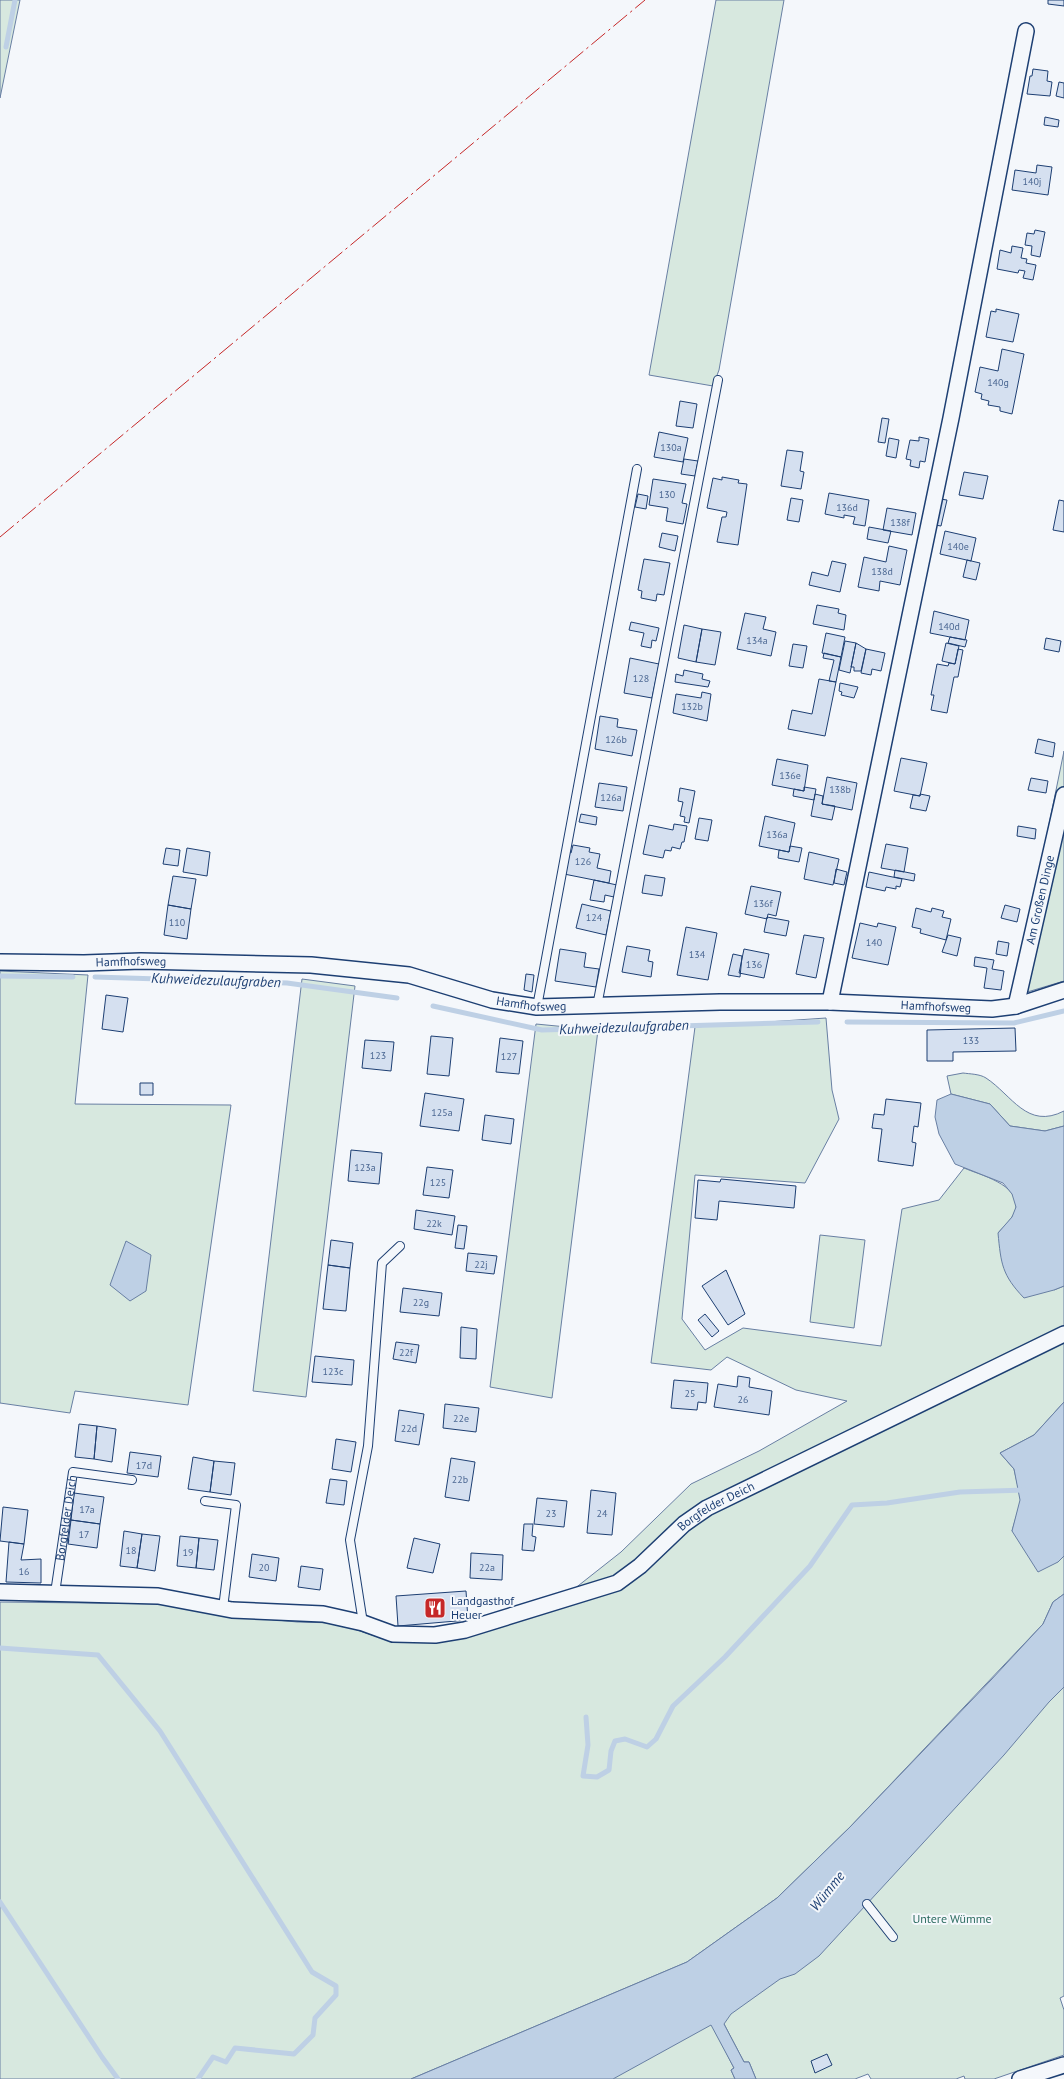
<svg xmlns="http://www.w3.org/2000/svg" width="1064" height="2079" font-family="'PT Sans',sans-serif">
<rect width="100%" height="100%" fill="#f4f7fb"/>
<!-- green -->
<path fill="#d7e8df" stroke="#687fa3" d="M0,0H20L0,98Z
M716,0H784L719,370L713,386L649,375Z
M1064,751V981L1014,996Z
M0,971L88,975L75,1104L231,1105L188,1405L75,1391L70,1413L0,1403Z
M302,979L355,986L306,1397L253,1391Z
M826,1018L832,1090L839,1119L805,1183L695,1175L682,1319L705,1350L743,1328L881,1346L902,1209L939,1200L964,1168C980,1175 1019,1184 1016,1208C1014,1218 1004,1226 998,1233L1054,1290L1064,1286V1402L1034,1435L1000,1453L1014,1469L1021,1500L1012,1531L1058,1562L1064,1556V1594L1053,1602L1043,1624L850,1827L777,1898L687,1962L411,2079H0V1602L177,1604L246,1617L297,1622L336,1623L381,1638L435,1641L550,1608L621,1552L691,1484L759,1451L847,1401L796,1390L727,1357L711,1370L651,1363L695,1027Z
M536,1024L598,1030L552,1398L490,1387Z
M963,1073C970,1074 980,1074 986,1078C1012,1095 1027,1130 1064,1111V1126L1045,1131L1010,1126L990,1104L951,1094L947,1076Z
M820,1235L865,1240L854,1328L810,1322Z
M1064,1645V1996L1060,1998L1064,2010V2055L994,2079H965L964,2076L956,2079H871L868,2074L855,2079H756L749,2062H744L724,2024L714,2029L734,2068L731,2070L735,2079H481L711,1980Z"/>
<!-- water -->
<path fill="#bed0e5" stroke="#687fa3" d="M951,1094L990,1104L1010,1126L1045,1131L1064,1126V1286L1054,1290L1024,1298C1002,1275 1001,1264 998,1233L1012,1217L1016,1207L1012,1194L1003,1183L955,1164L939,1134L935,1117L937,1100Z
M126,1241L151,1255L146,1291L130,1301L110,1285Z
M1064,1402V1556L1058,1562L1038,1572L1012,1531L1020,1500L1014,1469L1000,1453L1034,1435Z
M1064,1594V1687L1049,1702L1004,1755L819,1956L795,1974L780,1979L731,2014L724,2024L744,2062H749L756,2079H735L731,2070L734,2068L711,2025L613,2079H411L687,1962L777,1898L850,1827L991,1680L1043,1624L1053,1602Z"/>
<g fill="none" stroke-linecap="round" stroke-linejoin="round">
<!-- stream -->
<path stroke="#bed0e5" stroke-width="5" d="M6,47L15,0
M0,976L73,977
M95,977L287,983L397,998
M433,1006L542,1030L818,1022
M847,1022L1014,1023L1064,1011
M0,1648L98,1655L160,1731L312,1972L336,1986V1995L315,2018L313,2035L294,2054L235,2048L226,2062L213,2057L198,2079
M586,1717L588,1745L583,1776L597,1777L609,1770L611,1751L615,1741L625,1739L647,1747L656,1739L673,1706L725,1657L810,1566L852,1505L887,1503L960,1492L1025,1490
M0,1902L102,2057L118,2079"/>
</g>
<!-- building -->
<path fill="#d5e0f0" stroke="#1d3f73" d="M1048,0H1064V6L1048,4Z
M1033,69L1048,71L1047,81L1052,82L1050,96L1027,94L1030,76H1032Z
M1059,82L1064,83V98L1056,96Z
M1045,117L1059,120L1058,127L1044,125Z
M1037,165L1052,167L1048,195L1012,190L1015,170L1036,173Z
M1035,230L1045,232L1040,257L1031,255L1032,246L1025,245L1027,233L1034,234Z
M1012,246L1023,248L1021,258L1027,259L1026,263L1036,265L1033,280L1023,278L1025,271L1019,270L1018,273L997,269L1000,250L1011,253Z
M996,309L1019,314L1013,342L986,337L991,311L996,312Z
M1002,349L1024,354L1012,414L1000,411V407L988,405L989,401L981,399L982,394L975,392L980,367L998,371Z
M680,401L697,404L693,428L676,426Z
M882,418L889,419L885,443L878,442Z
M659,432L688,438L683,462L654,457Z
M919,437L929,439L925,462L920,461L919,468L910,466L911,460L906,459L910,440L919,441Z
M889,438L899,440L896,458L886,456Z
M787,450L803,452L800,471L804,472L801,489L781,486Z
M684,459L698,461L695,476L681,474Z
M964,472L988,476L983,499L959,495Z
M722,477L739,480L738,483L747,484L738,545L717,542L722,517H726L727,512L707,508L713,478L722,480Z
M653,479L686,484L682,503L687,504L683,524L666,521L668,508L649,505Z
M829,493L869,500L865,526L853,524L855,517L844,515V518L825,514Z
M638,494L648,496L646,509L635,507Z
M791,498L803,500L799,522L787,520Z
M940,499L947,500L941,526L935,525Z
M1059,500L1064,501V532L1053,530Z
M887,508L916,513L912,535L883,530Z
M869,527L891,531L888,543L867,539Z
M945,531L976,538L971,561L940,554Z
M662,533L678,536L675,551L659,547Z
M889,546L907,550L900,585L880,581L879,591L858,587L864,557L886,562Z
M644,559L670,563L664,595L657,594L656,601L641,598L642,591L638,590Z
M967,560L980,563L976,580L963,577Z
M832,561L846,564L840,592L809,585L812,572L828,576Z
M817,605L839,609L838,613L846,615L844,630L813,624Z
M934,611L969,620L965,640L930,633Z
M745,613L766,617L763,629L776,632L771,656L737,649Z
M631,622L659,628L656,641L652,640L651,648L641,646L644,633L629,630Z
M684,625L702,629L696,662L678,658Z
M702,629L721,632L715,665L696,662Z
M826,633L845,637L841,657L822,653Z
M950,637L967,640L965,647L948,643Z
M1046,638L1061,641L1059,652L1044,649Z
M845,641L856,643L850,673L839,670Z
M856,643L866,649L861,671H854V667H851Z
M946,643L959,646L955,664L942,661Z
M793,644L807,646L803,668L789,666Z
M866,649L885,653L881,671L872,669L871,675L861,673Z
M958,649L963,650L958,677H954L947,713L931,710L934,695H931L937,664L948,666L949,663L955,664Z
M824,653L841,657L836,682L829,681L834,660L823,658Z
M630,658L659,664L652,698L624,693Z
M684,670L703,674L702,679L710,681L708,687L675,682L676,674L683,676Z
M819,679L836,682L825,736L788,729L792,710L812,714Z
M840,683L858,687L854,698L841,695L842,692L839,691Z
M702,692L711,694L707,721L673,713L676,694L701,698Z
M600,716L618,719L617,727L637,730L632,756L595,749Z
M1038,739L1055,743L1053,757L1035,753Z
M901,758L927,763L920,796L894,791Z
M777,759L808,765L804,791L772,785Z
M827,777L857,783L852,810L822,804Z
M1031,778L1048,781L1046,793L1028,790Z
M599,783L627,787L623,811L595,807Z
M804,787L816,789L814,800L793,796L794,789L804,791Z
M680,788L695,791L689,823L684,822L685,817L680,816L683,802L678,801Z
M815,794L823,796L822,804L835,806L832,820L811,816Z
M920,794L930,796L926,811L910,808L913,795L920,796Z
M581,814L597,817L596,825L579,822Z
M765,816L795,823L789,852L759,846Z
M699,818L712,820L708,841L695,839Z
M674,824L687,826L684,842H682L680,849L672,847L671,851L665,850L663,858L643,854L649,825L673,830Z
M1018,826L1036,829L1035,839L1017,836Z
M886,844L908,848L904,872L881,868Z
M573,845L590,848L589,852L600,854L597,868L611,871L609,883L564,874L569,852L571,853Z
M790,846L802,848L799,862L778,858L779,850L789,852Z
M166,848L180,850L178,866L163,864Z
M187,848L210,852L207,876L183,872Z
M809,852L839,859L833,885L804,879Z
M836,869L847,872L844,885L834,883Z
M895,870L915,874L914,881L894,877Z
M869,872L902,879L900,887L896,886V889L886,887L885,891L866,887Z
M645,875L665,878L662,896L642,893Z
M173,876L196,879L191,909L168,905Z
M594,880L617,885L614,897L605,895L604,902L590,900Z
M751,886L781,892L776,916L768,914L767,919L745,914Z
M582,904L611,911L606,935L576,928Z
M168,905L191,909L187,939L164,935Z
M1005,905L1020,909L1017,922L1001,918Z
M916,908L931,912L932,908L944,911L942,917L951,919L946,940L920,933L921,929L912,927Z
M767,917L789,921L786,936L764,932Z
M860,923L877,927L878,923L896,927L888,965L852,958Z
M686,927L717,933L708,980L677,975Z
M804,935L824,938L816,978L796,974Z
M948,935L961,938L957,956L942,952Z
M998,941L1009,943L1007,956L996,954Z
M627,946L650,950L648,961L653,962L651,977L622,972Z
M560,949L586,953L584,967L599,969L596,987L555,981Z
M744,949L769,954L764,978L739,973Z
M733,954L742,956L740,977L728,975Z
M975,957L994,960L992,969L1004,971L1001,990L984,988L987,968L974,966Z
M526,974L534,975L532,992L524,990Z
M106,995L128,998L123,1032L102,1029Z
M1015,1028L1016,1051L953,1052V1061H927V1030Z
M431,1036L453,1038L449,1076L427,1074Z
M500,1038L523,1041L519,1074L496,1072Z
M365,1040L394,1042L391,1071L362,1068Z
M140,1083H153V1095H140Z
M425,1093L464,1099L459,1131L420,1126Z
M886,1099L921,1103L918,1127L914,1126L912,1142L916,1143L913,1166L878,1161L882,1129L872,1128L874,1114L884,1115Z
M485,1115L514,1119L511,1144L482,1140Z
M351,1150L382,1153L379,1184L348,1181Z
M427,1167L453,1170L449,1198L423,1195Z
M721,1179L796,1186L794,1208L719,1201L717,1220L695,1218L698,1180L720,1182Z
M416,1210L455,1216L452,1235L414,1229Z
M458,1225L467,1226L464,1249L455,1248Z
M331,1240L353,1243L350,1268L328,1265Z
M468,1253L497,1256L494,1274L466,1271Z
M328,1265L350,1268L346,1311L323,1309Z
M726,1270L745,1314L728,1325L702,1286Z
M403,1288L442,1293L439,1316L400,1312Z
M705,1314L719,1331L712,1337L698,1320Z
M461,1327L477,1329L476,1359L460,1358Z
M396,1342L419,1345L416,1363L393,1359Z
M315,1356L354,1360L352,1385L312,1382Z
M738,1376L750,1378L749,1387L772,1391L769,1415L714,1407L718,1384L737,1387Z
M674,1380L708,1383L706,1403L698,1402L697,1410L671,1408Z
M445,1404L479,1408L476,1432L443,1428Z
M399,1410L424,1414L419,1445L395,1441Z
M79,1424L97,1426L94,1459L75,1457Z
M97,1426L116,1429L112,1462L94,1459Z
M336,1439L356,1442L351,1472L332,1469Z
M130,1452L161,1456L158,1477L127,1473Z
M193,1457L214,1461L210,1492L188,1489Z
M451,1458L475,1462L469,1501L445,1497Z
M214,1461L235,1463L231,1495L210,1492Z
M330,1479L347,1481L344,1505L326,1503Z
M591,1490L616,1493L612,1535L587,1533Z
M74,1493L104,1497L100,1524L71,1520Z
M537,1498L567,1501L564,1527L534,1524Z
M3,1507L28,1510L24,1544L0,1541Z
M71,1520L100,1524L97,1548L68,1544Z
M524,1524H533L532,1536L536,1537L534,1551L522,1550Z
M124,1531L142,1534L137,1568L120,1566Z
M142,1534L160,1536L155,1571L137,1568Z
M180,1536L199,1538L196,1568L177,1566Z
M199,1538L218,1540L214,1570L196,1568Z
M414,1538L440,1544L433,1573L407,1568Z
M9,1542L24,1544L21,1560L41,1559V1583L6,1582Z
M471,1553L503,1555L502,1580L470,1578Z
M252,1554L279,1558L276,1581L249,1577Z
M301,1566L323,1569L320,1590L298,1587Z
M466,1591L468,1620L398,1626L396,1596Z
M827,2054L832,2065L815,2073L811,2061Z"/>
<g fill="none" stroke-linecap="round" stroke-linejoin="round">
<!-- service casing -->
<g stroke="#1d3f73" stroke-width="10">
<g id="service">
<path d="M597,1006L718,380"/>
<path d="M537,1007L637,469"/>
<path d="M205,1501L236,1505L223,1608"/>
<path id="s1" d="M55,1593L73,1472L132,1480"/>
<path d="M363,1623L350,1540L368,1446L382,1263L400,1246"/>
<path d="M867,1904L893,1937"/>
</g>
</g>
<!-- minor casing -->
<g stroke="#1d3f73" stroke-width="18">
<g id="minor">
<path id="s2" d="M0,962L84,963L141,961L311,965L409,975L492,1000L537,1007L720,1002H830L992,1009L1016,1006L1064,990"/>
<path d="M830,1002L951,418L1026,31"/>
<path id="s3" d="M1016,1006L1064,795"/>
<path id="s4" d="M0,1592L158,1596L232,1610L323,1614L363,1623L393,1634L435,1635L465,1630L617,1583L640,1566L684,1524L707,1508L1064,1334"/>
<path d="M1020,2079L1064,2065"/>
</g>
</g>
<!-- service -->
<use href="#service" stroke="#f4f7fb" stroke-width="8"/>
<!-- minor -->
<use href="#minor" stroke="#f4f7fb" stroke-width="15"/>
<!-- power -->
<path stroke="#c62828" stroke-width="1" stroke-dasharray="18 4 2.5 4" stroke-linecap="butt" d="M0,537L645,0"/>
</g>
<!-- icons -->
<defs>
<g id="restaurant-square" transform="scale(1.125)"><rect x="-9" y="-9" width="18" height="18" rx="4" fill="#c62828" stroke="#f4f7fb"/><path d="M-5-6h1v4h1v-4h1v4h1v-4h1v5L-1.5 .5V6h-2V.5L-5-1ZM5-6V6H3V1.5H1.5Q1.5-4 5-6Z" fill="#fff"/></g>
</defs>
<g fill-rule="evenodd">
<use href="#restaurant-square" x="435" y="1608"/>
</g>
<g text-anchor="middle" stroke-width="4" stroke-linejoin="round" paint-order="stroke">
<!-- number labels -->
<g font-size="10" fill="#4b6792">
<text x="1032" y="185">140j</text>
<text x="998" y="386">140g</text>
<text x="671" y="451">130a</text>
<text x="667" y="498">130</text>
<text x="847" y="511">136d</text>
<text x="900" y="526">138f</text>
<text x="958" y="550">140e</text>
<text x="882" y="575">138d</text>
<text x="949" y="630">140d</text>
<text x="757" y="644">134a</text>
<text x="641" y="682">128</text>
<text x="692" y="710">132b</text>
<text x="616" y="743">126b</text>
<text x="790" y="779">136e</text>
<text x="840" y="793">138b</text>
<text x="611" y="801">126a</text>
<text x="777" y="838">136a</text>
<text x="583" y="865">126</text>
<text x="763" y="907">136f</text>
<text x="594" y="921">124</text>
<text x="177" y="926">110</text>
<text x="874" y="946">140</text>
<text x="697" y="958">134</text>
<text x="754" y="968">136</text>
<text x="971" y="1044">133</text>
<text x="378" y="1059">123</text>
<text x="509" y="1060">127</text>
<text x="442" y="1116">125a</text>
<text x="365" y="1171">123a</text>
<text x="438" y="1186">125</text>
<text x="434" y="1227">22k</text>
<text x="481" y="1268">22j</text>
<text x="421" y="1306">22g</text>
<text x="406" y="1356">22f</text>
<text x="333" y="1375">123c</text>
<text x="690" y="1397">25</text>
<text x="743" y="1403">26</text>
<text x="461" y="1422">22e</text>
<text x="409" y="1432">22d</text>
<text x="144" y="1469">17d</text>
<text x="460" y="1483">22b</text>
<text x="87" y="1513">17a</text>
<text x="551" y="1517">23</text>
<text x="602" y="1517">24</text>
<text x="84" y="1538">17</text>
<text x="131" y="1554">18</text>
<text x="188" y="1556">19</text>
<text x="264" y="1571">20</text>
<text x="487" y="1571">22a</text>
<text x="24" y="1575">16</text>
</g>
<!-- street labels -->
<g font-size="12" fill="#1d3f73" stroke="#f4f7fb">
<text dy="4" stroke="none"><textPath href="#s3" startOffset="109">Am Großen Dinge</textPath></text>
<text dy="4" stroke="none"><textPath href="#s2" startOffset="131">Hamfhofsweg</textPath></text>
<text dy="4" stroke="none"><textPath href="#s2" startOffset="536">Hamfhofsweg</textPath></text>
<text dy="4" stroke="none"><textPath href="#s2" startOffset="941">Hamfhofsweg</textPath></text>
<text dy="4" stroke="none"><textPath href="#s4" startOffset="755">Borgfelder Deich</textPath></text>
<text dy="4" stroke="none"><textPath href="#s1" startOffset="76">Borgfelder Deich</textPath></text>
</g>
<!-- poi labels -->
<g font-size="12" fill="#1d3f73" stroke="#f4f7fb" text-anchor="start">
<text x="451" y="1605">Landgasthof<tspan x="451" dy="14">Heuer</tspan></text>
</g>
<!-- park labels -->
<g font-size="12" fill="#2c6c60" stroke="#f4f7fb">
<text x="952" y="1923">Untere Wümme</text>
</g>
<!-- water labels -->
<g font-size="14" font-style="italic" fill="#1d3f73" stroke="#f4f7fb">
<text transform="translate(216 980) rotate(2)" y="5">Kuhweidezulaufgraben</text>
<text transform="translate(624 1027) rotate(-2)" y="5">Kuhweidezulaufgraben</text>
<text transform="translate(827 1891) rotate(-51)" y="5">Wümme</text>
</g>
</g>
</svg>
